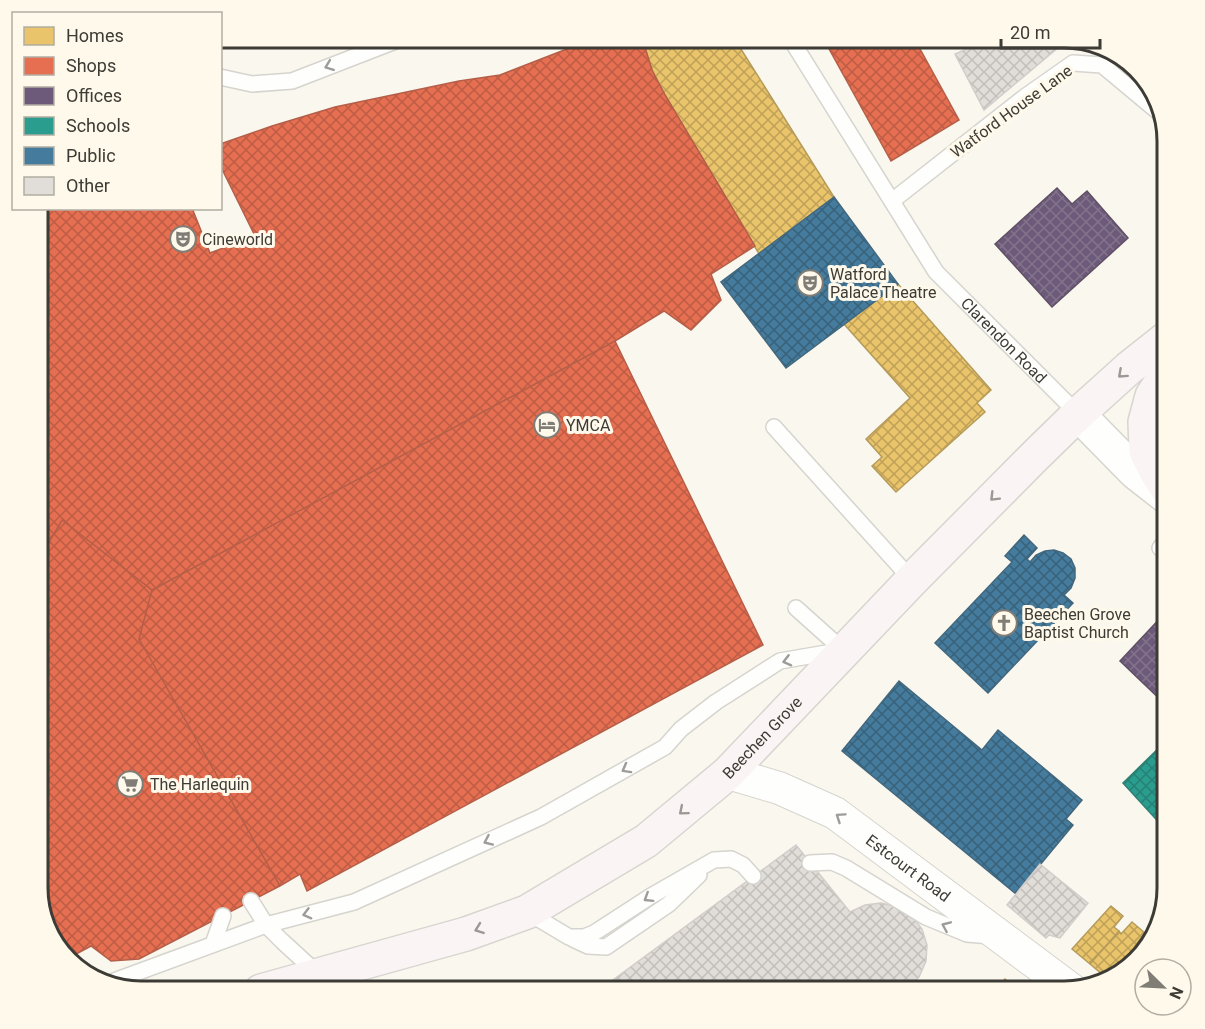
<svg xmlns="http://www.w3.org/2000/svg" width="1205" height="1029" font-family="Roboto,sans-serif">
<defs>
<pattern id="homes-cross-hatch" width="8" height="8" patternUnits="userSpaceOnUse" patternTransform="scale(1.5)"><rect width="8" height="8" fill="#e9c46a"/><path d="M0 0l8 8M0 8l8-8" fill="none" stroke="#bea058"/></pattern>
<pattern id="shops-cross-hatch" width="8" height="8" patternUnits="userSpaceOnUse" patternTransform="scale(1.5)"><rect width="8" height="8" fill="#e76f51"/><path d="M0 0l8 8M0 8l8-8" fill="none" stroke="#bc5c44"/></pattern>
<pattern id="offices-cross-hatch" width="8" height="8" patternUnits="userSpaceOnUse" patternTransform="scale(1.5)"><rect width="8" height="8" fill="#6d597a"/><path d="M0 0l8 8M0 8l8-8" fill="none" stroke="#83748c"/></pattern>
<pattern id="schools-cross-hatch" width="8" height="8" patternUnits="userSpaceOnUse" patternTransform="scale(1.5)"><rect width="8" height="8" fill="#2a9d8f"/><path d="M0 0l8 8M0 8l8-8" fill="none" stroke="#258176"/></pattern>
<pattern id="public-cross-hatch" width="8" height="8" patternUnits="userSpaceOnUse" patternTransform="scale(1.5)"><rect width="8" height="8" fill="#457b9d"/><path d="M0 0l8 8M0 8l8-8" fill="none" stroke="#38617a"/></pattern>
<pattern id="building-cross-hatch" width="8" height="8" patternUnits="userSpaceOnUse" patternTransform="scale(1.5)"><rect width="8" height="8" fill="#e1ddd9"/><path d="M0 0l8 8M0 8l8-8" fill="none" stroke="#c2bfbb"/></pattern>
</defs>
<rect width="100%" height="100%" fill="#faf7ee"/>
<!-- homes -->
<path fill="url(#homes-cross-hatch)" stroke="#b59b5a" stroke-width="1.5" d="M642,38H734L834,197L759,254L665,95L652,70Z
M898,284L991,390L977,403L985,412L896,492L872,466L882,457L866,439L910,398L844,324Z
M1111,906L1123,916L1114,927L1119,931L1090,964L1072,949Z
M1132,922L1145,933L1135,946L1138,949L1117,974L1109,980L1090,964L1119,931L1121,934Z
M1138,949L1143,952L1142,956L1117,974Z
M1005,979L1019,990L1018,991H994Z"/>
<!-- shops -->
<path fill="url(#shops-cross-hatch)" stroke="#b45f49" stroke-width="1.5" d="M270,38H296L272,45Z
M595,38H642L652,70L665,95L755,246L711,274L721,300L691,330L664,311L615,341L152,590L62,520L38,561V208H192L210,253L255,236L220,165V144L272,126L335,107L459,81L500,75Z
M823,38H914L959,120L891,161Z
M615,341L763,645L307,891L300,874L280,886L139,639L152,590Z
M62,520L152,590L139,639L280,886L139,959L111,961L91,946L67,959L48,933L38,894V561Z"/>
<!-- offices -->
<path fill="url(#offices-cross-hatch)" stroke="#5f5065" stroke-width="1.5" d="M1057,188L1072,204L1087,191L1128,238L1052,307L995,244Z
M1167,611V706L1120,661Z"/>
<!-- schools -->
<path fill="url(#schools-cross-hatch)" stroke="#308074" stroke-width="1.5" d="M1167,740V826L1165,829L1123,783Z"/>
<!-- public -->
<path fill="url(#public-cross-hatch)" stroke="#43687e" stroke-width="1.5" d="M834,197L898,284L786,368L721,282Z
M1024,535L1037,548L1027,559L1030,562L1036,555L1045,551L1054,550L1063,553L1071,559L1075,568V578L1071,588L1064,595L1073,603L988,693L935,643L1012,562L1005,556Z
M899,681L982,750L998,730L1082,800L1066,819L1073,825L1016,894L842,751Z"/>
<!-- building -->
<path fill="url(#building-cross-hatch)" stroke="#d2cdca" stroke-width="1.5" d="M991,38H1064L1066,41L984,110L955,54Z
M796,845L850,912L865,905L881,903L898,907L911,915L922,929L927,945L926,961L919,977L909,988L903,991H598Z
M1040,864L1088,903L1060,938L1049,935L1046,938L1007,905Z"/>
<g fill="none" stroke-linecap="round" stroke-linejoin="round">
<!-- service casing -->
<g stroke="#d6d4ce" stroke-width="18">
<g id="service">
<path id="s1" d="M790,38L936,272L1078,414"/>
<path d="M220,77L252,84L292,81L403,38"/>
<path d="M892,201L1026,96L1073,63L1102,65L1162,115"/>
<path d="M774,427L912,580"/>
<path d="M1160,548L1167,539"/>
<path d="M796,608L844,651"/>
<path d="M810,863L832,862L846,868L926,917L967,934L991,936"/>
<path d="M251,901L266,925L282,941L318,974"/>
<path d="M527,912L569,937H584L594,933L651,896L714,860L731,859L743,865L753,876"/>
<path d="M573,939L588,946L606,947L669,904L699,875"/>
<path d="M213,944L223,916"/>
<path d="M114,981L266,925L354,902L541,817L665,747L681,729L716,702L780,661L838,651"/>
</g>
</g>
<!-- minor casing -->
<g stroke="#d6d4ce" stroke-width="34">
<g id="minor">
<path id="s2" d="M728,773L779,788L835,813L1072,990"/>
</g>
</g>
<!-- tertiary casing -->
<g stroke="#d6d4ce" stroke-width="36">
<path id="tertiary" d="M1078,414L1135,472L1167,497"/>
</g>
<!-- primary casing -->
<g stroke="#d7d5d0" stroke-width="36">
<g id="primary">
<path d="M1167,488L1157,473L1146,451L1145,422L1152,396L1167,373"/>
<path id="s3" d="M261,991L466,934L527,912L646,841L728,773L912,580L1035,456L1078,414L1129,368L1167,338"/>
</g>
</g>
<!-- service -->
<use href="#service" stroke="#fefefc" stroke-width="15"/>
<!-- minor -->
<use href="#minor" stroke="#fefefc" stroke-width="32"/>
<!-- tertiary -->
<use href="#tertiary" stroke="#fefefc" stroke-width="33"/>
<!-- primary -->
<use href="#primary" stroke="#faf5f4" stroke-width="33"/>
</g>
<!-- one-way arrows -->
<defs><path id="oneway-chevron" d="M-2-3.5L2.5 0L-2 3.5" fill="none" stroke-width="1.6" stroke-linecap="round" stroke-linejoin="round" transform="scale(1.5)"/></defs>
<g stroke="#9e9c98">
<use href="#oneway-chevron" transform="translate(329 66) rotate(159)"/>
<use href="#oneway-chevron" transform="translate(787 661) rotate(166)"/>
<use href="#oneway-chevron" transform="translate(626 769) rotate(151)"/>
<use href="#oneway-chevron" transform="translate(840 817) rotate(-146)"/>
<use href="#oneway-chevron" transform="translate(488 841) rotate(156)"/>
<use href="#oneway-chevron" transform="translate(648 898) rotate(148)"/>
<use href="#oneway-chevron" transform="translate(307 914) rotate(165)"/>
<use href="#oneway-chevron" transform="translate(946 926) rotate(-157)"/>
</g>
<g stroke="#9c9894">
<use href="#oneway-chevron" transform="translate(1122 374) rotate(138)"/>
<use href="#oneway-chevron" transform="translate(994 497) rotate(135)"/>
<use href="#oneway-chevron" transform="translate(683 811) rotate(140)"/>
<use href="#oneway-chevron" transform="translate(479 929) rotate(160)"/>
</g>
<!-- icons -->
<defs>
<g id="theatre-ring" transform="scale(1.35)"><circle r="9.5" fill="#fef9ea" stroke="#7f7d76" stroke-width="1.5"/><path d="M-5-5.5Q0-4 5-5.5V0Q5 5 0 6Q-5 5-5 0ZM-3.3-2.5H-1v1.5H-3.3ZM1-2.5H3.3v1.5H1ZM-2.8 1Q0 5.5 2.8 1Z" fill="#7f7d76"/></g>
<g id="hotel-ring" transform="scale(1.35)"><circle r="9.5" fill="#fef9ea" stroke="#7f7d76" stroke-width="1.5"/><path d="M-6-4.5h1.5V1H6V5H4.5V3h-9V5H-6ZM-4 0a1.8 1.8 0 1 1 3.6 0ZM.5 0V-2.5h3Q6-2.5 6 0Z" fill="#7f7d76"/></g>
<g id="church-ring" transform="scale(1.35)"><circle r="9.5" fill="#fef9ea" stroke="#7f7d76" stroke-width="1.5"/><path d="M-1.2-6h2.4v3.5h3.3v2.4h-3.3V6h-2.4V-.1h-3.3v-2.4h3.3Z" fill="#7f7d76"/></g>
<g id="supermarket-ring" transform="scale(1.35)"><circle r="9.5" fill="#fef9ea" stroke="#7f7d76" stroke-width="1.5"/><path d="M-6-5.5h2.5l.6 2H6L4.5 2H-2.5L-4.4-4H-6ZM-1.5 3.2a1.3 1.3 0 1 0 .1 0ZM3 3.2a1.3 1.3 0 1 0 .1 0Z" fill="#7f7d76"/></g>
</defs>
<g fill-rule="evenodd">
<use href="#theatre-ring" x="183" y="239"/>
<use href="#theatre-ring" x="810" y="283"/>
<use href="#hotel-ring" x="547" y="425"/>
<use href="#church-ring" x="1004" y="623"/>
<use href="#supermarket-ring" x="130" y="784"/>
</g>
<g text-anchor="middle" stroke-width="6" stroke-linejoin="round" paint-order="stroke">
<!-- street labels -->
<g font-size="16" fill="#3d3b35" stroke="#fef9ea">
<text transform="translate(1011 111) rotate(-36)" y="6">Watford House Lane</text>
<text dy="6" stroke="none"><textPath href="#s1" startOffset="372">Clarendon Road</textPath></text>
<text dy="6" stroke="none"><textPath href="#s3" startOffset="572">Beechen Grove</textPath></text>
<text dy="6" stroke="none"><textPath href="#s2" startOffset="206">Estcourt Road</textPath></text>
</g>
<!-- poi labels -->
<g font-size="16" fill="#3d3b35" stroke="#fef9ea" text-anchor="start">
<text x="202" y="245">Cineworld</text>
<text x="830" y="280">Watford<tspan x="830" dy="18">Palace Theatre</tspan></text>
<text x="566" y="431">YMCA</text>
<text x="1024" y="620">Beechen Grove<tspan x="1024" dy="18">Baptist Church</tspan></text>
<text x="150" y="790">The Harlequin</text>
</g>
</g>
<!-- crop -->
<path d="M0 0H1205V1029H0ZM141 48H1064A93 93 0 0 1 1157 141V888A93 93 0 0 1 1064 981H141A93 93 0 0 1 48 888V141A93 93 0 0 1 141 48Z" fill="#fef9ea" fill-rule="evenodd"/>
<path fill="none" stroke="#3d3b35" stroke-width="3" d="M141 48H1064A93 93 0 0 1 1157 141V888A93 93 0 0 1 1064 981H141A93 93 0 0 1 48 888V141A93 93 0 0 1 141 48Z"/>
<!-- legend -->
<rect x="12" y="12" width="210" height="198" fill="#fef9ea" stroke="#b1ada2" stroke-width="1.5"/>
<rect x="24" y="27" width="30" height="18" fill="#e9c46a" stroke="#b1ada2" stroke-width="1.5"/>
<text x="66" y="42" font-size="18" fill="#3d3b35">Homes</text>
<rect x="24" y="57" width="30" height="18" fill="#e76f51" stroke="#b1ada2" stroke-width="1.5"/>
<text x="66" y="72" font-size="18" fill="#3d3b35">Shops</text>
<rect x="24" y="87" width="30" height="18" fill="#6d597a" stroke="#b1ada2" stroke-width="1.5"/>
<text x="66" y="102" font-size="18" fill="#3d3b35">Offices</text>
<rect x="24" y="117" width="30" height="18" fill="#2a9d8f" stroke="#b1ada2" stroke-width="1.5"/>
<text x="66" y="132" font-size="18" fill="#3d3b35">Schools</text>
<rect x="24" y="147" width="30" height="18" fill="#457b9d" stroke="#b1ada2" stroke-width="1.5"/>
<text x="66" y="162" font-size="18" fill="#3d3b35">Public</text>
<rect x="24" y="177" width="30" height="18" fill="#e1ddd9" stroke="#b1ada2" stroke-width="1.5"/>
<text x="66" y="192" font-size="18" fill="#3d3b35">Other</text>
<!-- north arrow -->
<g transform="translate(1163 987) rotate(114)"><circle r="28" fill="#fef9ea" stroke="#b1ada2" stroke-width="1.5"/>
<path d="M0-4.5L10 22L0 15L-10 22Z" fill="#7f7d76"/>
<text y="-9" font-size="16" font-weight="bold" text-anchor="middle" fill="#3d3b35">N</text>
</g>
<!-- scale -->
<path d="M1001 39v9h99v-9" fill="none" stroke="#3d3b35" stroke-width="3"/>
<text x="1010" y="39" font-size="18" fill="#3d3b35" stroke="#fef9ea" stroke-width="4.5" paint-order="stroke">20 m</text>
</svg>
